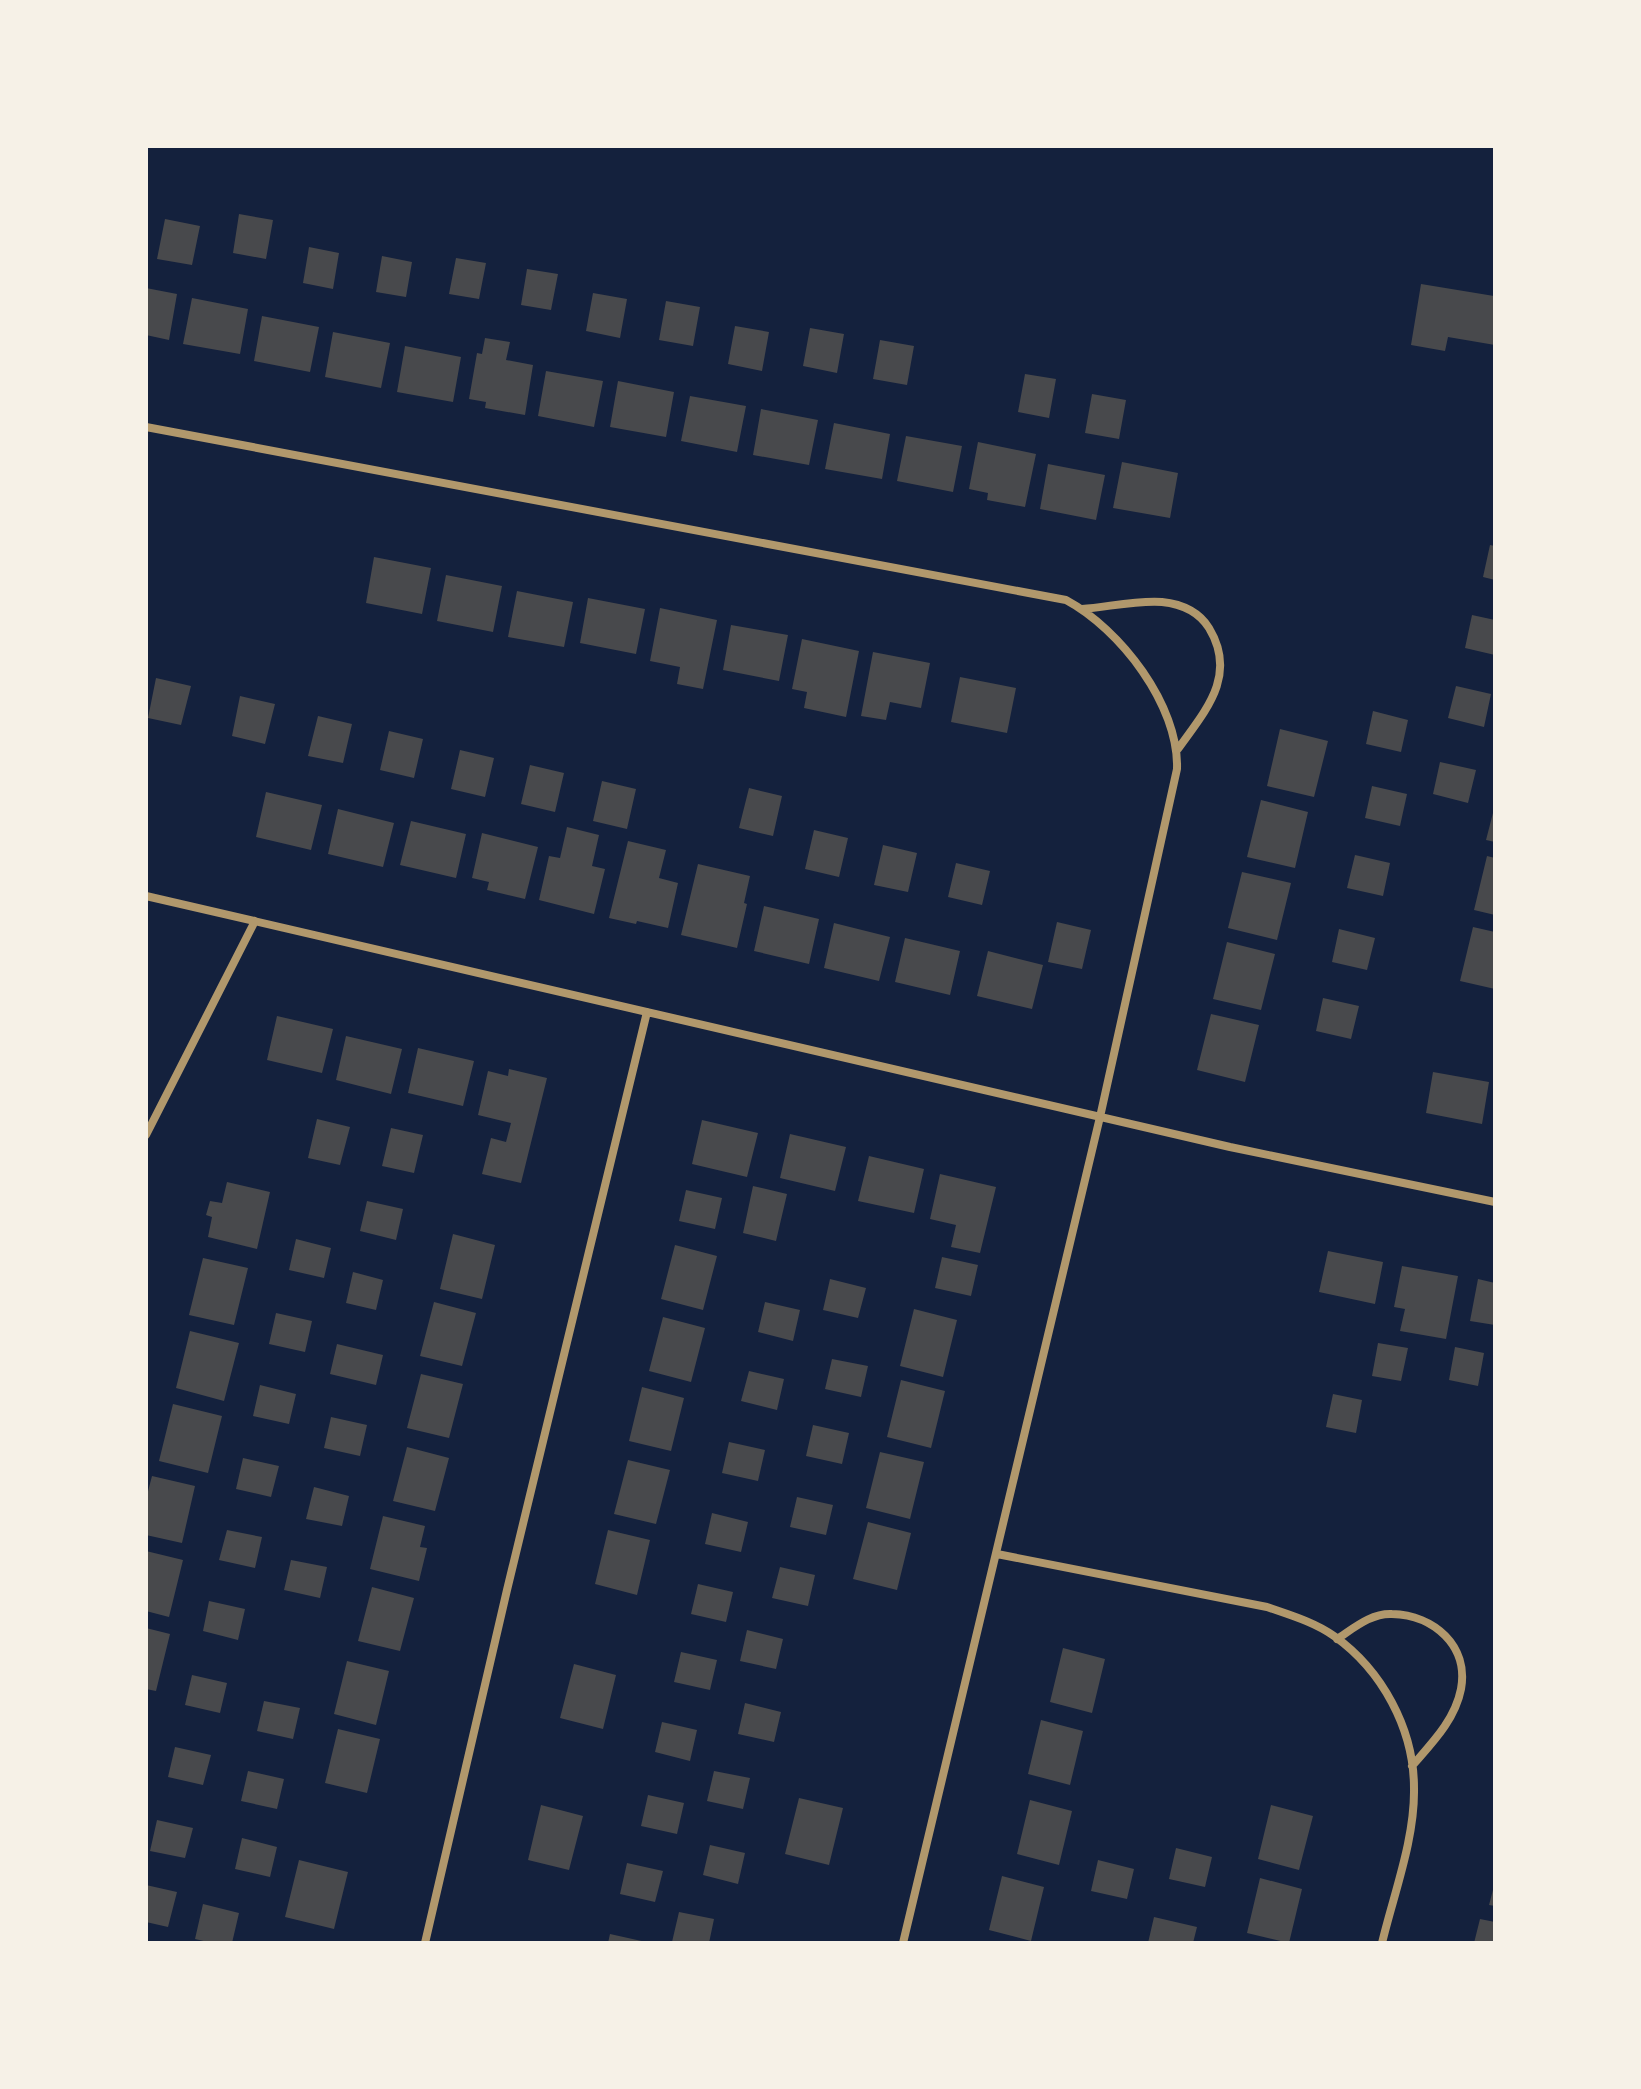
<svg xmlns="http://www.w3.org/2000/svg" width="1641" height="2089" font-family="'Source Serif 4',serif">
<rect width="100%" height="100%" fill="#14213d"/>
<!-- building -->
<path fill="#48494c" d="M239,214L273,220L266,259L233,253Z
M165,219L200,226L192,265L157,259Z
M309,247L339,253L333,289L303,283Z
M382,256L412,262L406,297L376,292Z
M456,258L486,263L479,299L449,294Z
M527,269L558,274L551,310L521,305Z
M1421,284L1494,296L1495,345L1448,337L1445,351L1411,345Z
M146,288L177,294L169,340L146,335Z
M593,293L627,299L620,338L586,331Z
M192,298L248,309L240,354L183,344Z
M666,301L700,307L693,346L659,340Z
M262,316L319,327L310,372L254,361Z
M735,326L769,332L762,371L728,364Z
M810,328L844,334L837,373L803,366Z
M333,332L390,343L381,388L325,377Z
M485,338L510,342L506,360L533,365L525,415L485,408L486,402L469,399L477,353L482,354Z
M880,340L914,346L907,385L873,379Z
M405,346L461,357L453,402L397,392Z
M546,371L603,381L594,427L538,416Z
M1025,374L1056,379L1049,418L1018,412Z
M618,381L674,392L666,437L610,427Z
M1092,394L1126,400L1119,439L1085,433Z
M690,396L746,406L737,452L681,441Z
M761,409L818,420L809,465L753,455Z
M834,423L890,434L882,479L825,469Z
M906,436L962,446L953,492L897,481Z
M978,442L1036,454L1025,507L987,500L988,493L969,489Z
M1122,462L1178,473L1170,518L1113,508Z
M1048,464L1105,475L1096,520L1040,509Z
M1490,545L1495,546V580L1483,577Z
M374,557L431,568L422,614L366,603Z
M446,575L502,586L493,632L437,621Z
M517,591L573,602L564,647L508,637Z
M588,598L645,609L636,654L580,643Z
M660,608L717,620L703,689L677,684L680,667L650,661Z
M1472,615L1495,620V655L1465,648Z
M731,625L788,635L779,681L723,670Z
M802,639L859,651L846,717L804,708L807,692L792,689Z
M873,652L930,663L921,708L890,702L886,720L861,716Z
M960,677L1016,688L1007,733L951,722Z
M156,678L191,686L181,725L148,718Z
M1456,686L1491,694L1484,727L1448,718Z
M240,696L275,704L265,744L232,736Z
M1373,711L1408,720L1401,752L1366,744Z
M318,716L352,724L343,763L308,756Z
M1280,729L1328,741L1314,797L1267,786Z
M389,731L423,739L414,778L380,770Z
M460,750L494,758L485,797L451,789Z
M1440,762L1476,770L1468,803L1433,794Z
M530,765L564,773L555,812L521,804Z
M602,781L636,789L627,829L593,821Z
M1372,786L1407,794L1400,826L1365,818Z
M749,788L782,796L773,836L739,828Z
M266,792L322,805L311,850L256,837Z
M1261,800L1308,812L1295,868L1247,857Z
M338,809L394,823L383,867L328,854Z
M1494,809H1495V842L1486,840Z
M411,821L466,834L456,878L400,865Z
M567,827L599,835L592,866L605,869L594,914L539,900L549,856L560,858Z
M814,830L848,838L839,877L805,869Z
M482,833L538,847L525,899L487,890L489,882L472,878Z
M628,841L666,850L659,878L678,883L668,928L637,921L636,924L609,918Z
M883,845L917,853L908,892L874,885Z
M1355,855L1390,863L1383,896L1347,888Z
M1487,856L1495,858V915L1474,910Z
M956,863L990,871L982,905L948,897Z
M698,864L750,876L744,903L747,904L737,948L681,935Z
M1242,872L1291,883L1277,940L1228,928Z
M764,906L819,919L809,964L754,951Z
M1057,922L1091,930L1082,969L1048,962Z
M834,923L890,937L879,981L824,968Z
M1473,927L1495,932V989L1460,981Z
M1339,929L1375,938L1367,970L1332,962Z
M905,938L960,951L950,995L895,982Z
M1227,942L1275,954L1261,1010L1213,999Z
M988,951L1043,965L1032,1009L977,996Z
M1323,998L1359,1006L1351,1039L1316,1031Z
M1211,1014L1259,1025L1245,1082L1197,1070Z
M277,1016L333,1029L322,1073L267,1060Z
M346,1036L402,1049L391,1094L336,1080Z
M418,1048L474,1061L463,1106L408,1093Z
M509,1069L547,1078L521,1183L482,1174L491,1138L506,1142L511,1123L478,1115L488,1071L508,1076Z
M1433,1072L1489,1082L1482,1124L1426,1113Z
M317,1119L350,1127L340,1165L308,1158Z
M702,1120L758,1133L747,1177L692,1164Z
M391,1128L423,1135L414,1173L382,1166Z
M790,1134L846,1147L835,1191L780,1178Z
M869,1156L924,1169L914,1213L858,1201Z
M940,1174L996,1187L980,1253L951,1247L956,1225L930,1219Z
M227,1182L270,1192L257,1249L208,1237L212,1217L206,1215L210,1201L222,1203Z
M753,1186L787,1194L776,1241L743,1233Z
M686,1190L722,1198L715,1229L679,1221Z
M367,1201L403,1209L396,1240L360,1231Z
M453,1234L495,1245L482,1299L440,1289Z
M296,1239L331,1248L324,1278L289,1270Z
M675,1245L717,1256L703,1310L661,1299Z
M1328,1251L1383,1262L1375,1304L1319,1292Z
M942,1257L978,1265L971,1296L935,1288Z
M203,1258L248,1268L234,1325L189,1315Z
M1402,1266L1458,1276L1446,1339L1400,1331L1405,1309L1394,1307Z
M353,1272L383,1280L376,1310L346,1303Z
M830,1279L866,1288L858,1318L823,1310Z
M1478,1279L1495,1283V1325L1470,1321Z
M434,1302L476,1313L462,1366L420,1356Z
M765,1302L800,1310L793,1341L758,1332Z
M914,1309L957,1320L943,1377L900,1366Z
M276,1313L312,1321L305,1352L269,1344Z
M663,1317L705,1328L691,1382L649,1371Z
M190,1331L239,1343L224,1401L176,1388Z
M1378,1343L1408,1348L1401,1381L1372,1376Z
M337,1344L383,1355L376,1385L330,1374Z
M1455,1347L1484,1353L1478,1386L1449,1380Z
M832,1359L868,1366L861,1397L825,1389Z
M749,1371L784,1379L777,1410L741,1401Z
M421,1374L463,1384L449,1438L407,1428Z
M901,1380L945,1391L931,1448L887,1437Z
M260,1385L296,1394L289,1424L253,1416Z
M642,1387L684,1398L671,1451L629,1441Z
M1333,1394L1362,1400L1356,1433L1326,1427Z
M173,1404L222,1416L208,1473L159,1461Z
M331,1417L367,1425L360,1456L324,1448Z
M813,1425L849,1433L842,1464L806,1456Z
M729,1442L765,1450L758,1481L722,1473Z
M407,1447L449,1458L435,1511L393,1501Z
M880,1452L924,1462L910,1519L866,1508Z
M243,1458L279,1466L271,1497L236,1489Z
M628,1460L670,1470L656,1524L614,1514Z
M152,1476L195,1486L182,1543L146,1535V1499Z
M314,1487L349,1496L342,1526L306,1519Z
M797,1497L833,1505L826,1535L790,1527Z
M712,1513L748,1522L741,1552L705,1544Z
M383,1516L425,1526L420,1547L427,1548L419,1581L370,1569Z
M868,1522L911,1533L897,1590L853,1579Z
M227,1530L262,1537L255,1568L219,1560Z
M608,1530L650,1540L637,1595L595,1584Z
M146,1551L183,1560L169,1617L146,1611Z
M291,1560L327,1567L320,1598L284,1590Z
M780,1567L815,1575L808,1606L772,1598Z
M698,1584L733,1592L726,1622L691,1614Z
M372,1587L414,1598L400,1651L358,1641Z
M209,1601L245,1609L238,1640L203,1631Z
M146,1628L170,1634L156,1691L146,1689Z
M747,1630L783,1639L776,1669L740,1661Z
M1063,1648L1105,1659L1092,1713L1050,1702Z
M681,1652L717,1660L710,1690L674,1682Z
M347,1661L389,1671L376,1725L334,1714Z
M574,1664L616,1675L603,1729L560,1718Z
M192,1675L227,1683L220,1713L185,1705Z
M264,1701L300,1708L293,1739L257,1731Z
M745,1703L781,1712L774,1742L738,1734Z
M1041,1720L1083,1731L1070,1785L1028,1774Z
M662,1722L697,1730L690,1761L655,1752Z
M338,1729L380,1739L367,1793L325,1783Z
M175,1747L211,1755L203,1785L168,1777Z
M248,1771L284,1779L277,1809L241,1801Z
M714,1771L750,1778L743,1809L707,1801Z
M648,1795L684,1803L677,1834L641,1826Z
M799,1798L843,1808L829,1865L785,1854Z
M1030,1800L1072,1811L1059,1865L1017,1854Z
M541,1805L583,1816L569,1870L528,1860Z
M1271,1805L1313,1816L1299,1870L1258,1859Z
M157,1820L193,1828L185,1858L150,1851Z
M242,1838L277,1847L270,1877L235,1869Z
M710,1845L745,1853L738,1884L703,1875Z
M1176,1848L1212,1857L1205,1887L1169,1879Z
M299,1860L348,1872L334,1929L285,1917Z
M1098,1860L1134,1869L1127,1899L1091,1891Z
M627,1863L663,1871L655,1902L620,1894Z
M1002,1876L1044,1887L1031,1941L989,1930Z
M1260,1878L1302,1889L1289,1943L1247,1933Z
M146,1885L177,1892L168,1927L146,1922Z
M1494,1886H1495V1906L1489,1905Z
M203,1904L239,1913L232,1943H212L195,1939Z
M679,1912L714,1919L709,1943L672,1942Z
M1154,1917L1197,1927L1193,1943H1148Z
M1480,1919L1495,1922V1943H1474Z
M610,1934L646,1942V1943H608Z"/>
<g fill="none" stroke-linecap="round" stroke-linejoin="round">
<!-- minor -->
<path stroke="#b1986c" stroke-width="8" d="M146,427L1066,600C1120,629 1179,705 1177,769L1100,1117L903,1943
M1082,609C1108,607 1137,600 1162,602C1181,604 1199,612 1209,628C1238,676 1205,711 1178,749
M146,896L1230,1147L1495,1202
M146,1135L255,921
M997,1554L1267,1607C1290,1615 1314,1622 1334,1636C1382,1670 1414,1729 1414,1788C1415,1839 1394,1893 1382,1943
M1337,1639C1354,1628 1371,1613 1392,1614C1434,1615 1469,1646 1461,1689C1455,1720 1432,1743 1412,1766
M425,1943L507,1590L647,1012"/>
</g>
<!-- border -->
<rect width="1641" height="2089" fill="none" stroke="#f6f1e7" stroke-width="296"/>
</svg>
